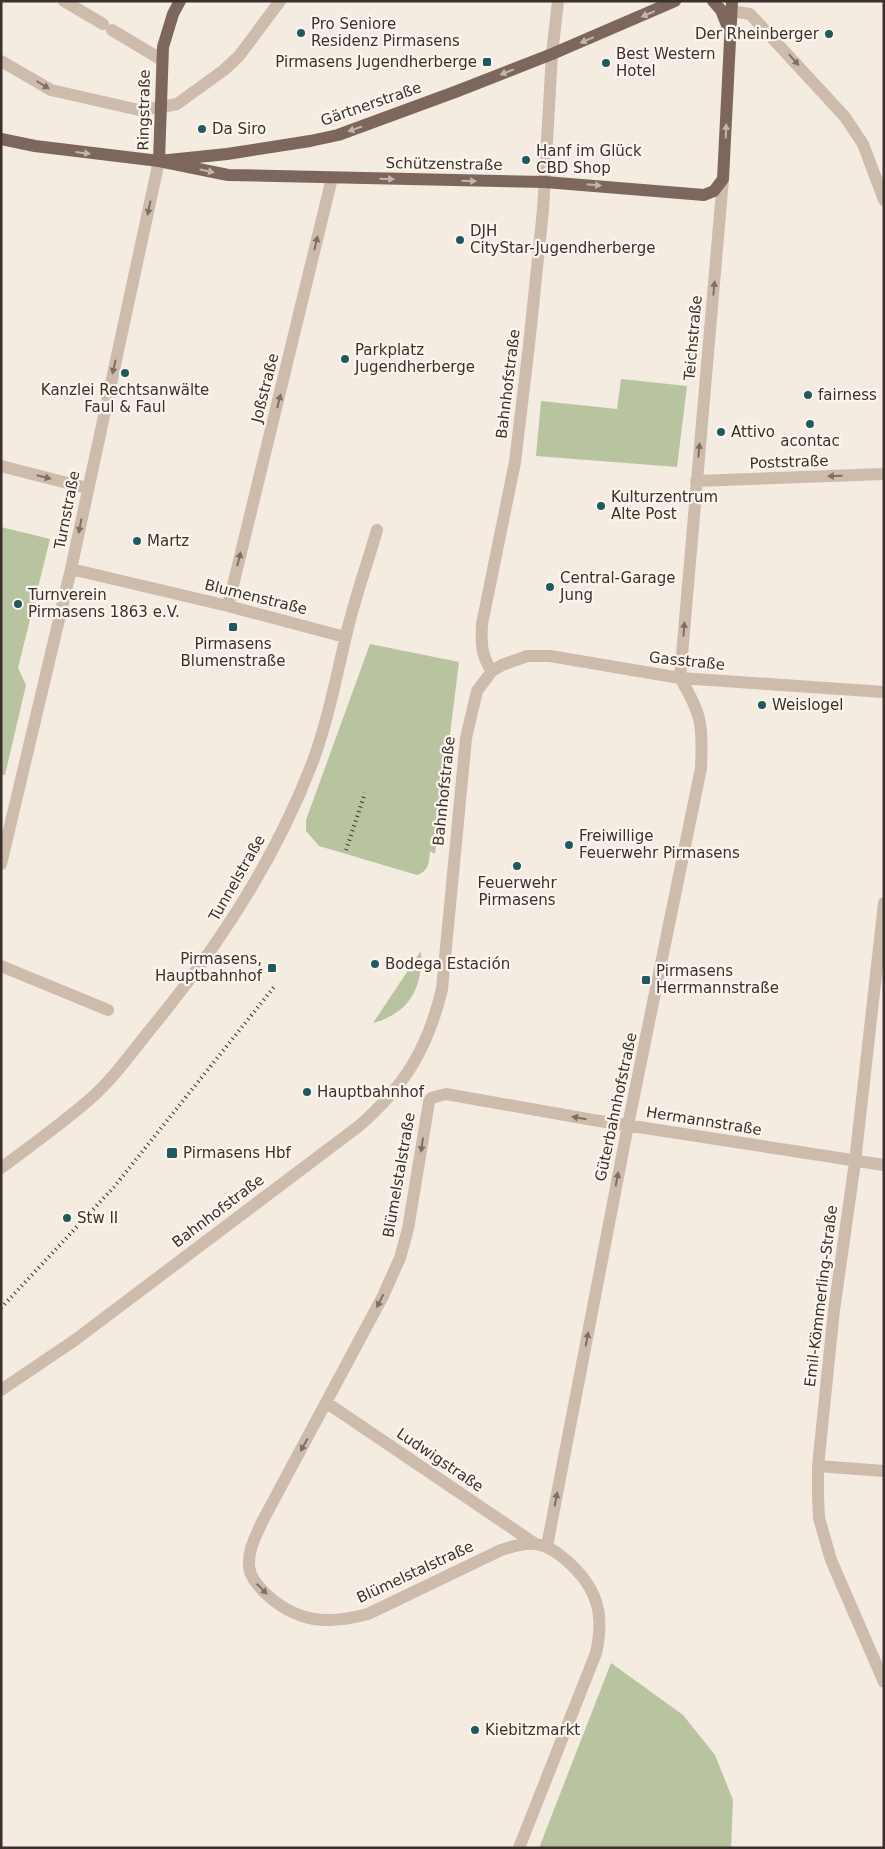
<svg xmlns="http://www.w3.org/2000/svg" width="885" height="1849" font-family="'DejaVu Sans',sans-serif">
<rect width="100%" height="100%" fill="#f4ebe1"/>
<!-- green -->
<path fill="#b8c4a0" d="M621,379L687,386L677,467L536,456L541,401L617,409Z
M1,527L50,539L18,668L26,685L5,775L1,774Z
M370,644L459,662L435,854L430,851C429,863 429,871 417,875L319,846L306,831V820Z
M421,951C423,987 410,1013 373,1023Z
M611,1663L683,1715L715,1755L733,1800L731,1848H539Z"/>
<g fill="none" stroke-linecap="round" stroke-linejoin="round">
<!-- minor -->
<path stroke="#cdbbac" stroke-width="12" d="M64,1L103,24
M730,11L750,14L845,117L863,144L884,200
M112,30L162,60
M1,61L51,90L139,110L162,107L177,104L224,70L239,56L280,1
M1,466L87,488
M696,481L884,474
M71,569L228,606L345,637
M228,606L332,178
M492,671C481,656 481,643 482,624L515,462L529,345L543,210L552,54L558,1
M680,678L723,179
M1,864L71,569L159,161
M884,903L855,1162L834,1310L818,1466V1496L819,1518L831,1560L884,1682
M1,966L108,1010
M1,1168C31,1146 61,1124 89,1100C112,1080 130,1055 149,1031C217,949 275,861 313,761C328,720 336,678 346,636C354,600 367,565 377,530
M1,1390L75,1340L359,1126C405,1086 428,1048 442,989L466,738L477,691L492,671L502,665L527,656H550L680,678L884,692
M327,1403L534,1543
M818,1466L884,1471
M547,1546L628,1125L701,768C703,726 702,714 680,678
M519,1848L596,1653C605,1613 597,1587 566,1560C557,1552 547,1545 535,1544C524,1542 512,1547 501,1550L368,1614C327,1625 296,1623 264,1592C257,1584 250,1577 249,1566C248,1549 256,1536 262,1522L383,1296L400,1258L408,1229L429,1102L431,1098L446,1094L593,1120L884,1165"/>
<!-- major -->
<path stroke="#7d675c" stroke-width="12" d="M713,1L721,10L727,25
M1,139L35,146L159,161L227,154L310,141L338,135L455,92L552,54L675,1
M159,161L228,175L545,182L704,195L714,191L723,179L732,1
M159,161L163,47L173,14L180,1"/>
<!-- rail -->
<path stroke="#3b302b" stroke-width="4" stroke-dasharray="1 4" stroke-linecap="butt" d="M346,850L365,793
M1,1308L114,1187L274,987"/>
</g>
<!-- one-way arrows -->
<defs><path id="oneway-solid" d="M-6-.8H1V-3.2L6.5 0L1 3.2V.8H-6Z" transform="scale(1.25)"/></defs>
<g fill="#c2b5ac">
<use href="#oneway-solid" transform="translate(648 14) rotate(157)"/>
<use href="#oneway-solid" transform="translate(587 40) rotate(157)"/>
<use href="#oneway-solid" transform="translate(507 72) rotate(159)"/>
<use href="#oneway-solid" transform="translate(355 129) rotate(161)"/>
<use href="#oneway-solid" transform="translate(726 131) rotate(-88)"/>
<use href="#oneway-solid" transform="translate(83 153) rotate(7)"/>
<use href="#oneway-solid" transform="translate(207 171) rotate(12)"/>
<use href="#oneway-solid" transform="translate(387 179) rotate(1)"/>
<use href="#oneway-solid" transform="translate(469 181) rotate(1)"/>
<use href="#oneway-solid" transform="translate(594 185) rotate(5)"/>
</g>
<g fill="#7d6f65">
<use href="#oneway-solid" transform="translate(794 60) rotate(48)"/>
<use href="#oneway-solid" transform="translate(43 85) rotate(32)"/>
<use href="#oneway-solid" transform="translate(149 208) rotate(102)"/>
<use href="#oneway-solid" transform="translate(316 243) rotate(-77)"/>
<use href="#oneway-solid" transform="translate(714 288) rotate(-85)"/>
<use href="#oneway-solid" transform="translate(114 367) rotate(103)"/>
<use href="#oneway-solid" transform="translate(279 401) rotate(-76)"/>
<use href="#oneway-solid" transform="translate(699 450) rotate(-85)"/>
<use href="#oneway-solid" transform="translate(835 476) rotate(178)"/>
<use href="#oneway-solid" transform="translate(44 477) rotate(14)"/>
<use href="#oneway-solid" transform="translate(80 526) rotate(101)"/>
<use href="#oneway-solid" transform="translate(239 559) rotate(-76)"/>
<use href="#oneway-solid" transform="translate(684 629) rotate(-86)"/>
<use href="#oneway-solid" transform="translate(579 1118) rotate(-170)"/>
<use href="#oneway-solid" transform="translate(422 1145) rotate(98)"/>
<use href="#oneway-solid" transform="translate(617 1179) rotate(-79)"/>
<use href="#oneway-solid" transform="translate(380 1301) rotate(117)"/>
<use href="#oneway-solid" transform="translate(587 1339) rotate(-79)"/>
<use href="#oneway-solid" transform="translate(304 1445) rotate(119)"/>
<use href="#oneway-solid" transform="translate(556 1499) rotate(-79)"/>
<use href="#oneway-solid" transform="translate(262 1589) rotate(45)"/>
</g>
<!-- markers -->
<g fill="#1f5a5e" stroke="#fbf5ee" stroke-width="2">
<circle cx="301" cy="33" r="5"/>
<circle cx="829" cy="34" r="5"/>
<rect x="482" y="57" width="10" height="10" rx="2.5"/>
<circle cx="606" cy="63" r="5"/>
<circle cx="202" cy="129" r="5"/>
<circle cx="526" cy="160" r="5"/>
<circle cx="460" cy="240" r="5"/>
<circle cx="345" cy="359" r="5"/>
<circle cx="125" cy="373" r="5"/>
<circle cx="808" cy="395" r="5"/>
<circle cx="810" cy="424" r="5"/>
<circle cx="721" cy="432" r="5"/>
<circle cx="601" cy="506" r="5"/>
<circle cx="137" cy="541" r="5"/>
<circle cx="550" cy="587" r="5"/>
<circle cx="18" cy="604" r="5"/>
<rect x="228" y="622" width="10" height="10" rx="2.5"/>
<circle cx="762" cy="705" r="5"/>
<circle cx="569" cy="845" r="5"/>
<circle cx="517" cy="866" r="5"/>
<circle cx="375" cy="964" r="5"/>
<rect x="267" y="963" width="10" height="10" rx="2.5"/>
<rect x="641" y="975" width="10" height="10" rx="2.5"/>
<circle cx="307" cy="1092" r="5"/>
<rect x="166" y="1147" width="12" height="12" rx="2.5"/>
<circle cx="67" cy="1218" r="5"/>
<circle cx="475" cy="1730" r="5"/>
</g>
<g text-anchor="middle" stroke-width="4.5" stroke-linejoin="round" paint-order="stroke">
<!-- poi labels -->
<g font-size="15" fill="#3b302b" stroke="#fbf5ee" text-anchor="start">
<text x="311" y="29">Pro Seniore<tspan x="311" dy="17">Residenz Pirmasens</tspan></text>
<text x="819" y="39" text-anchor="end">Der Rheinberger</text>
<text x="616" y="59">Best Western<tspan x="616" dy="17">Hotel</tspan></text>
<text x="477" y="67" text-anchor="end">Pirmasens Jugendherberge</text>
<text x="212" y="134">Da Siro</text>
<text x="536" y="156">Hanf im Glück<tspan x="536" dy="17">CBD Shop</tspan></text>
<text x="470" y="236">DJH<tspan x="470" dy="17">CityStar-Jugendherberge</tspan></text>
<text x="355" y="355">Parkplatz<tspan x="355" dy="17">Jugendherberge</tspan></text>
<text x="125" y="395" text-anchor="middle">Kanzlei Rechtsanwälte<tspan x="125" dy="17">Faul &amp; Faul</tspan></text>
<text x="818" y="400">fairness</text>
<text x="731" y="437">Attivo</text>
<text x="810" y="446" text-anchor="middle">acontac</text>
<text x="611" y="502">Kulturzentrum<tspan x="611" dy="17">Alte Post</tspan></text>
<text x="147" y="546">Martz</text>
<text x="560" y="583">Central-Garage<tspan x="560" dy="17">Jung</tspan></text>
<text x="28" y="600">Turnverein<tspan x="28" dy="17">Pirmasens 1863 e.V.</tspan></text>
<text x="233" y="649" text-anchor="middle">Pirmasens<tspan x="233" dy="17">Blumenstraße</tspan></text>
<text x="772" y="710">Weislogel</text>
<text x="579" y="841">Freiwillige<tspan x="579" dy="17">Feuerwehr Pirmasens</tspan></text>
<text x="517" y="888" text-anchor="middle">Feuerwehr<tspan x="517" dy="17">Pirmasens</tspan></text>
<text x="262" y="964" text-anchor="end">Pirmasens,<tspan x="262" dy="17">Hauptbahnhof</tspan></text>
<text x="385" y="969">Bodega Estación</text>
<text x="656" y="976">Pirmasens<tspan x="656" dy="17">Herrmannstraße</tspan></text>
<text x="317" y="1097">Hauptbahnhof</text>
<text x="183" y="1158">Pirmasens Hbf</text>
<text x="77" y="1223">Stw II</text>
<text x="485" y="1735">Kiebitzmarkt</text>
</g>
<!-- street labels -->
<g font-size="15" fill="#3b302b" stroke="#fbf5ee">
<text transform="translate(371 104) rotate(-19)" y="5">Gärtnerstraße</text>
<text transform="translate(144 110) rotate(-89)" y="5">Ringstraße</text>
<text transform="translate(444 164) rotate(1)" y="5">Schützenstraße</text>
<text transform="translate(693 338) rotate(-85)" y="5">Teichstraße</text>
<text transform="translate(508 384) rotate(-83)" y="5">Bahnhofstraße</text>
<text transform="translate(265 388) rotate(-76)" y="5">Joßstraße</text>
<text transform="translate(789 462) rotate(-2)" y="5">Poststraße</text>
<text transform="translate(67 510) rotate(-79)" y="5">Turnstraße</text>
<text transform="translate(256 597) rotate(14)" y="5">Blumenstraße</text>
<text transform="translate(687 661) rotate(6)" y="5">Gasstraße</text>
<text transform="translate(444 791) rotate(-84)" y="5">Bahnhofstraße</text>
<text transform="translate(237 878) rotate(-60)" y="5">Tunnelstraße</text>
<text transform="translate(616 1107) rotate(-78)" y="5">Güterbahnhofstraße</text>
<text transform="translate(704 1121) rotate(9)" y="5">Hermannstraße</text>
<text transform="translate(399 1175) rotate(-80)" y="5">Blümelstalstraße</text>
<text transform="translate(218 1211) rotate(-37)" y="5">Bahnhofstraße</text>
<text transform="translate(821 1296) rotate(-83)" y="5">Emil-Kömmerling-Straße</text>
<text transform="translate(440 1460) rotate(34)" y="5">Ludwigstraße</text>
<text transform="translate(415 1572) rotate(-25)" y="5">Blümelstalstraße</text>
</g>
</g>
<!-- border -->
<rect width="885" height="1849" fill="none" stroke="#3b302b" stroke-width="5"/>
</svg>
